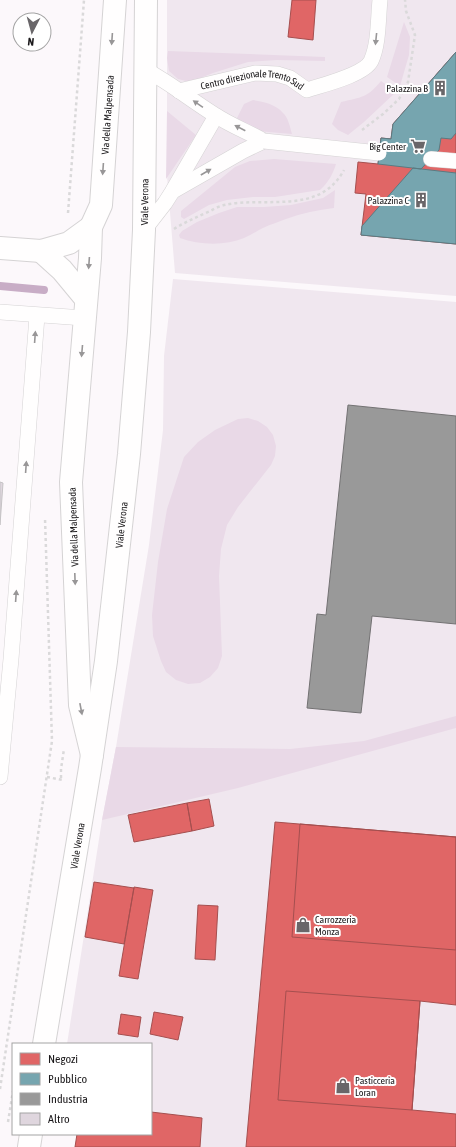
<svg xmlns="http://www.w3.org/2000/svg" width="456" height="1147" font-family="'Asap Condensed',sans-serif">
<rect width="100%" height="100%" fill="#fcf8fb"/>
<!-- built -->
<path fill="#f0e7ef" d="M167,0H456V296L175,273L167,176Z
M173,279L456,302V1147H75L151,1134V1044H67L102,820L116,747L149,545L163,430L164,356Z"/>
<!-- green -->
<path fill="#e9d9e7" d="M404,22L410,37L409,55L400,86L387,77Z
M168,51L325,57V61L277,60L248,62L213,73L190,82L178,79L169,71L167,58Z
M381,81L396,92L364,122L348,135L338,130L332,124L341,102C362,97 367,98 381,81Z
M253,100C263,102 276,104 283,113C288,117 290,127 292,134L257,131L237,118L244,104Z
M167,111L196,135L166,179Z
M274,159L336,164C333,174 328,183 320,190L275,197H253L227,200L209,205L184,219L181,217V211L235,167L250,161Z
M335,190L334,208C318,210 302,213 286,219C279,222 271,224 263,228C257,231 251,235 244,238C225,246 199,245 180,238L179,235L182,231L197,222L219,213L237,207H264L291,205L323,198Z
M248,418L258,421L267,427L273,435L276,446L275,456L271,465L238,507L227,525L221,549L219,576L222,656L218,668L210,677L200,683L188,684L176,680L166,672L161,661L153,636L152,615L158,562L167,509L184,457L198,442L215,430L238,419Z
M456,716V728L238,788L102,820L116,747L290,749L364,741Z"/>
<!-- shops -->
<path fill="#e06666" stroke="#a54f4f" d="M292,0H316L313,40L288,37Z
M456,52V244L361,235L366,194L355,193L358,162L378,164L381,138L391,139L393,124Z
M209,799L214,826L192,831L187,803Z
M187,803L192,831L134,842L128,815Z
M275,822L456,837V1005L420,1001L412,1110L456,1114V1147H246Z
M300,824L456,837V950L292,937Z
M94,882L134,888L124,944L85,937Z
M134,887L153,890L138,979L119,976Z
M198,905L218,906L215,960L195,959Z
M286,991L420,1001L412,1110L278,1100Z
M154,1012L183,1017L178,1040L150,1034Z
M121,1014L141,1017L138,1037L118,1034Z
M151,1112L202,1118L200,1147H75L77,1134H151Z"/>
<!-- public -->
<path fill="#76a5af" stroke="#5a7b82" d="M456,52V133L451,139L441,138L439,150L421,169L378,164L381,138L391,139L393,124Z
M413,168L456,173V244L361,235L362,226Z"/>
<!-- industry -->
<path fill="#999" stroke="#737273" d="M348,405L456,416V624L372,616L361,713L307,708L317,614L326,615Z"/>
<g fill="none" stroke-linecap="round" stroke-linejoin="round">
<!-- stream -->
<path stroke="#c8adc6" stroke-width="8" d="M0,286L44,290"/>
</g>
<!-- building -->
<path fill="#dfd6de" stroke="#c5c3c5" d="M0,482L3,483L0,525Z"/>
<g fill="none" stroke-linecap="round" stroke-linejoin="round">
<!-- service casing -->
<g stroke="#d5d3d4" stroke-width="16">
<g id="service">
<path d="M146,70C170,83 191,100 215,115C230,125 248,132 264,141"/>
<path id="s1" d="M179,91L255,73L277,74L290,78L307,90C322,85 364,75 371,61C379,44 378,19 380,0"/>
<path d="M431,159L456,161"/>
<path d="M173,191L243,151L264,141"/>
<path d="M144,230L165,203L172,192L216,116"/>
<path d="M0,312L84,318"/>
<path d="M0,777L11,659L37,316"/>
</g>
</g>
<!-- minor casing -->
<g stroke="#d5d3d4" stroke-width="24">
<g id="minor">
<path d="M0,248L41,251L69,243L91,227"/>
<path d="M41,251L62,270L86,299"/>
<path id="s2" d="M92,755L80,705L71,482L90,258L91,227L101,205L115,0"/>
</g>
</g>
<!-- secondary casing -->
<g stroke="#d5d3d4" stroke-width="24">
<g id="secondary">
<path id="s3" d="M44,1044L90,768L106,661L129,454L139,332L144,230L146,0"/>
<path d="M29,1147L31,1134"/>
</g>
</g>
<!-- path -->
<path stroke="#dad9da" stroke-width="2.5" stroke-dasharray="3 3" stroke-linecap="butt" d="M362,130L383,114L399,99L408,82L415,35L406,11L405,0
M68,213L84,0
M174,229C185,222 197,217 210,211C214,209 219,206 224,205C265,196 319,216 344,170
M47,777L63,780
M61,778V769L64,749
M0,1089L52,741L45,518
M8,1122L13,1091"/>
<!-- service -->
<use href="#service" stroke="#fffefe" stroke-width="15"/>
<!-- minor -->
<use href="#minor" stroke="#fffefe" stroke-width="22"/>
<!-- secondary -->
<use href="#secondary" stroke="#fffefe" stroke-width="22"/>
<!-- service-bridge casing -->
<g stroke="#d5d3d4" stroke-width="16" stroke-linecap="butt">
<path id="service-bridge" d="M264,141L379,153"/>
</g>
<!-- service-bridge -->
<use href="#service-bridge" stroke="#fffefe" stroke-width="15"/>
</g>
<!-- one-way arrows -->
<defs><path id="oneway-solid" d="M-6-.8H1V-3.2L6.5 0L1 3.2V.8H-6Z"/></defs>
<g fill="#989697">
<use href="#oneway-solid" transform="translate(112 39) rotate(94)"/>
<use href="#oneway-solid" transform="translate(376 39) rotate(96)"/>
<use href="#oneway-solid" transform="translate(198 104) rotate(-146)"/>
<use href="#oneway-solid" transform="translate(240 128) rotate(-153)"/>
<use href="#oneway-solid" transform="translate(103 169) rotate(94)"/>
<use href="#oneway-solid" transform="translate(206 172) rotate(-30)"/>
<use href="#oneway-solid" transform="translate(89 263) rotate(94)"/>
<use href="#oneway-solid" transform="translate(35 337) rotate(-86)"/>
<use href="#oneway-solid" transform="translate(82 351) rotate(95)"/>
<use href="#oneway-solid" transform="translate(26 467) rotate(-86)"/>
<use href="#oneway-solid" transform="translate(75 579) rotate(88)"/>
<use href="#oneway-solid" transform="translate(16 596) rotate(-86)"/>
<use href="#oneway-solid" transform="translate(81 709) rotate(79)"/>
</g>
<!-- icons -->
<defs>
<g id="building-bare" transform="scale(1.2)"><path d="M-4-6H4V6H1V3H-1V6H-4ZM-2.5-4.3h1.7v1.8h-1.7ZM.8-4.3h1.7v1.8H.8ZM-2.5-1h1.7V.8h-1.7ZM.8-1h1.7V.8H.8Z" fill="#696669" stroke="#fff" stroke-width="2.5" paint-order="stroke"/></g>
<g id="supermarket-bare" transform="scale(1.2)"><path d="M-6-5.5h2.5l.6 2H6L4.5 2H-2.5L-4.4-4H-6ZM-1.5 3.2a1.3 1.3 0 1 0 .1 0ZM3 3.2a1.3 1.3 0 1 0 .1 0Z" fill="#696669" stroke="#fff" stroke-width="2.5" paint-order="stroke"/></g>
<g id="shop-bare" transform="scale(1.2)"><path d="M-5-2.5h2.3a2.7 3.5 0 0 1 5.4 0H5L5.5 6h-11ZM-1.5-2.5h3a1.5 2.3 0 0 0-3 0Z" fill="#696669" stroke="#fff" stroke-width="2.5" paint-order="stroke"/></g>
</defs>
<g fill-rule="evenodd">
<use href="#building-bare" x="440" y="88"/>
<use href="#supermarket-bare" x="418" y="146"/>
<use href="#building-bare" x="421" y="200"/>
<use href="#shop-bare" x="303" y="925"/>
<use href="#shop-bare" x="343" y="1086"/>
</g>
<g text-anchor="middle" stroke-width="4" stroke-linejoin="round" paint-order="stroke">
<!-- poi labels -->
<g font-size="10" fill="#1a181a" stroke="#fff" text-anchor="end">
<text x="428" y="92">Palazzina B</text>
<text x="406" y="150">Big Center</text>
<text x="409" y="204">Palazzina C</text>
<text x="315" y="923" text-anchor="start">Carrozzeria<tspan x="315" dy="12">Monza</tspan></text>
<text x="355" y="1084" text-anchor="start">Pasticceria<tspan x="355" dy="12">Loran</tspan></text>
</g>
<!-- street labels -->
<g font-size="10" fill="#1a181a" stroke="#fff">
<text dy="4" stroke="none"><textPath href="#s1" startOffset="76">Centro direzionale Trento Sud</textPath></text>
<text dy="4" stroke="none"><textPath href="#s2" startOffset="645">Via della Malpensada</textPath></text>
<text dy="4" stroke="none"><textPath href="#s3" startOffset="849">Viale Verona</textPath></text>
<text dy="4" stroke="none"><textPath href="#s3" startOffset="525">Viale Verona</textPath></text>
<text transform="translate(73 527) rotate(-92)" y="4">Via della Malpensada</text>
<text dy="4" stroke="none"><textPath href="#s3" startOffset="201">Viale Verona</textPath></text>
</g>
</g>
<!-- legend -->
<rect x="12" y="1043" width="140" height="92" fill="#ffffff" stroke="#a3a3a3"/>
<rect x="20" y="1053" width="20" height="12" fill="#e06666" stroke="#a3a3a3"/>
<text x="48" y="1063" font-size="12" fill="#1a181a">Negozi</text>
<rect x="20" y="1073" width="20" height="12" fill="#76a5af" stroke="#a3a3a3"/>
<text x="48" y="1083" font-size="12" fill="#1a181a">Pubblico</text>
<rect x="20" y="1093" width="20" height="12" fill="#999999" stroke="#a3a3a3"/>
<text x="48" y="1103" font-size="12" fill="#1a181a">Industria</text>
<rect x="20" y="1113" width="20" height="12" fill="#dfd6de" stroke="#a3a3a3"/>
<text x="48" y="1123" font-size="12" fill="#1a181a">Altro</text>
<!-- north arrow -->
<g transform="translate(32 32) rotate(186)"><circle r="19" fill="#ffffff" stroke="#a3a3a3"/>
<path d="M0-3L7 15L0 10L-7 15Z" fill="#696669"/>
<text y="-6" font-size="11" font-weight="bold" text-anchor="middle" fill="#1a181a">N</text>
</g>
</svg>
